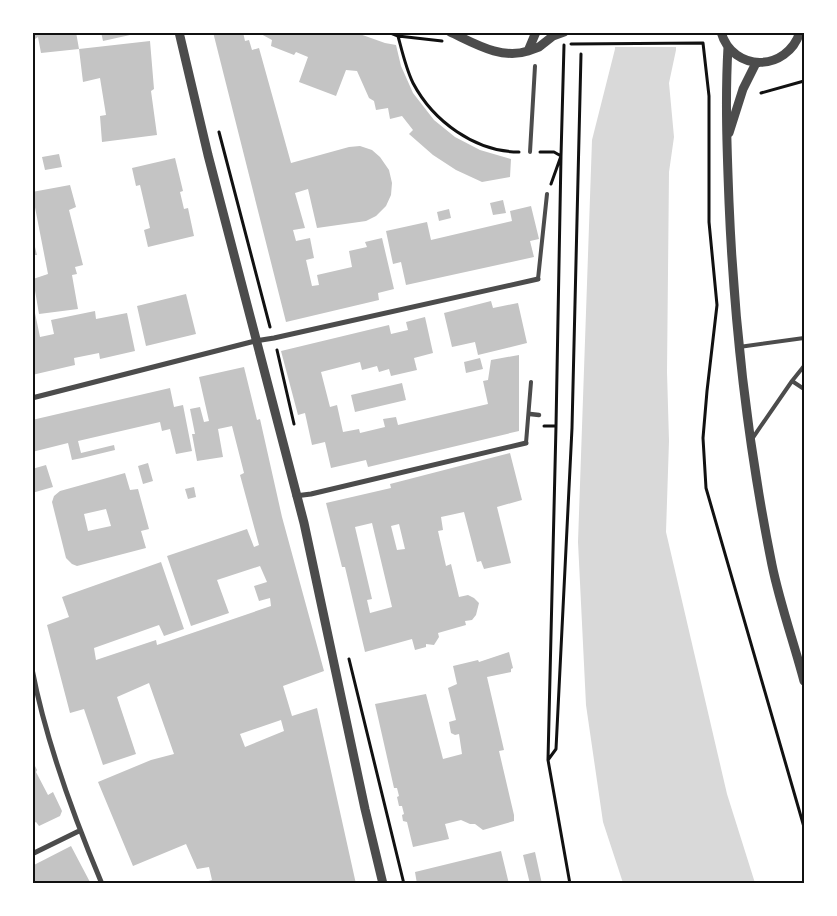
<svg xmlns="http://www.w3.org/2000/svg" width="837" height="916" font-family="'Archivo Narrow',sans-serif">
<rect width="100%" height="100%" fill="#fff"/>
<!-- water -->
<path fill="#d9d9d9" d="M614,33H676V50L669,83L674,137L669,172L667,372L669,441L666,532L727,794L755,883H623L603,822L586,705L578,542L592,140L615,49Z"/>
<!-- pier -->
<path fill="#fff" d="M611,32H678L679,47H613Z"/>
<!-- building -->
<path fill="#c4c4c4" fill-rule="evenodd" d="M32,32H76L79,49L150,41L154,89L151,91L157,135L102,142L100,116L106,115L100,78L83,82L79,49L41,53L38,37L32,41Z
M101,32H139V33L103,41Z
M213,32H243L245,41L249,40L252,50L259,48L291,163L349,147L360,146L372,150L380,157L389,170L392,183L391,195L386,206L376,216L366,221L317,228L308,189L295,193L305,228L293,230L296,241L310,238L314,258L306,260L312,286L319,285L317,275L352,267L349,251L367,247L365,242L382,238L394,289L378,293L379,300L286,322Z
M262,32H354L385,43L396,45L401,66L413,93L434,120L455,137L480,150L511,159L510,177L482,182L456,170L433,155L409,134L413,130L402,116L390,119L388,108L376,110L374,101L369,98L357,71L346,70L336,96L299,82L308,57L296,52L294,55L271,46L272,40L261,34Z
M59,154L62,167L45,170L42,157Z
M175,158L183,191L180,192L184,209L188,208L194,236L148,247L144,230L150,228L140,185L136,186L132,168Z
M70,185L76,207L69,210L83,265L75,267L77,274L72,275L78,309L39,314L33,279L48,274L32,192Z
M503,200L506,213L493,215L490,203Z
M531,206L539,239L530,241L534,257L406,285L401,262L393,264L386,231L427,222L431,240L512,221L510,211Z
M449,209L451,218L439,221L437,212Z
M32,235L37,255H32Z
M186,294L196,334L146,346L137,306Z
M491,301L493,308L518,303L527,343L478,355L475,342L452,347L444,313Z
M95,311L96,319L127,313L135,351L100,359L99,353L74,358L75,365L32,375V314L35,313L40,337L54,334L51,320Z
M425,317L433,353L414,358L417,370L391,376L389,369L379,372L377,366L362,370L360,362L321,372L330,407L337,405L343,432L359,429L360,433L385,427L383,419L396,417L398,425L488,404L483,381L488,380L491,360L519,355V431L368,467L366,460L331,468L325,442L312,445L305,413L298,415L281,351L389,325L391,334L408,330L406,322Z
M480,358L483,369L466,373L464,362Z
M244,367L257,420L260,419L282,517L324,671L283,686L292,716L317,708L356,884H198L212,880L209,867L197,869L186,844L133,866L98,782L151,760L174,754L149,683L117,697L136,754L103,765L84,709L70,713L47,625L69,617L62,597L161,562L184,629L164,636L159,625L94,648L96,660L156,640L157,645L271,606L270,598L259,601L254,586L267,582L260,566L217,580L229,613L191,626L167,556L247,529L254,547L259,545L240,475L244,473L232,426L218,429L223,457L197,461L192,434H195L190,409L200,407L204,422L209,421L199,377ZM281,720L284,731L245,747L240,734Z
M402,383L406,400L355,412L351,395Z
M170,388L174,407L183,405L192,451L176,454L170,429L162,431L160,422L78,441L81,453L114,445L115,450L82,458L72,460L68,443L32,452V420Z
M510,453L522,500L497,507L511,563L484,569L481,561L477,562L464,512L441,517L443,530L438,531L446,566L451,564L459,597L468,595L474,598L479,603L476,615L472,620L465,621L466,625L438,633L439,637L434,645L426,644V647L415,650L412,639L365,652L345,567H342L326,503L391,488L390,484ZM372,523L392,607L370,613L367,600L372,599L355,527ZM399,524L405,549L397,550L391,526Z
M148,463L153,481L143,484L138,466Z
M46,465L53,487L32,493V469Z
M125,473L130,490L138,489L149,529L141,531L146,548L77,566L72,564L66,558L52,502L54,496L60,491ZM106,509L111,526L88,531L84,514Z
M194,487L196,497L188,499L185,489Z
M509,652L513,668L511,669V672L487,677L504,750L499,751L514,815V821L483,830L475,824H470L461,820L445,824L449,839L413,847L407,822L403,821L402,815L404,814L402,806H399L397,797L399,796L397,788H394L375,704L426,694L443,759L462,754L459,734L455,735L451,733L449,722L456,720L448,688L457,684L453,666L478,660L479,662Z
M32,760L37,770L36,772L48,795L53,792L62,811L60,816L39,826L36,822L32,824Z
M71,846L91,884H32V866Z
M501,851L509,884H417L415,872Z
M535,852L542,884H530L523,855Z"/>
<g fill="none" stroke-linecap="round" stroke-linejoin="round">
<!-- path -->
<path stroke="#111" stroke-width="3" d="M388,32L398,36C402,51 406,69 413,83C433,121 475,152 519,152
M398,36L442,41
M571,44L703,43L709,96V222L717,305L707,391L703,438L706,488L804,827
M761,93L804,81
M219,132L270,327
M540,152H554L561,156L556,426L548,760L570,884
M551,184L561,156L564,45
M277,350L294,424
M544,426H556
M349,659L404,884
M548,760L556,749L572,428L581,54"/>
<!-- service -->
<path stroke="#4c4c4c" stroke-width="4" d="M530,152L535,66
M538,279L547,194
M739,347L804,338
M792,381L804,389
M752,439L792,381L804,366
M526,443L531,382"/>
<!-- pedestrian -->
<path stroke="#4c4c4c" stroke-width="4.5" d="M530,414L539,415"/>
<!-- minor -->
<path stroke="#4c4c4c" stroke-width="5" d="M32,398L255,341L274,338L538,279
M295,496L311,494L526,443
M32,669C46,742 73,815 102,884
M32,854L79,831"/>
<!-- tertiary -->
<path stroke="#4c4c4c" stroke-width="9" d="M179,32L208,155L304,523L365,809L383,884
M450,32C474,43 501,60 528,51L536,32
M721,32C733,73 787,72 800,32
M728,47C725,99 727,150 729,202C734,323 748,446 772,565C780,604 794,643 804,681
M528,51L539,47L553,36L564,32
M729,133L743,89L756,63"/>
</g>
<!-- border -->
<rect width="837" height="916" fill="none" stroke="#ffffff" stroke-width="68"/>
<rect x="34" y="34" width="769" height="848" fill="none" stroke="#111" stroke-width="2"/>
</svg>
